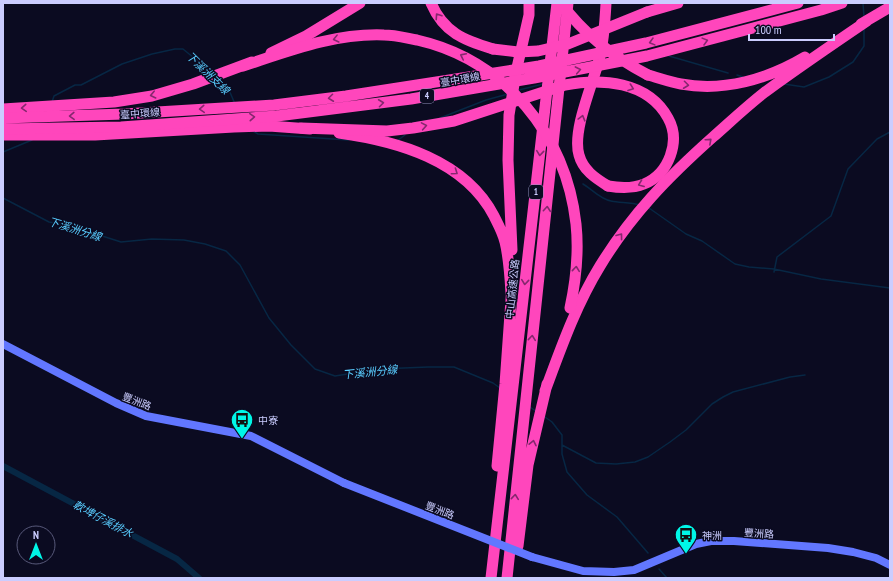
<svg xmlns="http://www.w3.org/2000/svg" width="893" height="581" font-family="'PT Sans Narrow','Noto Sans TC',sans-serif">
<rect width="100%" height="100%" fill="#0b0b21"/>
<g fill="none" stroke-linecap="round" stroke-linejoin="round">
<!-- stream -->
<path stroke="#072744" stroke-width="1.5" d="M863,3L864,17
M669,56L728,73
M737,75L743,77
M218,79L229,90L235,104
M784,84L804,87L829,77L853,62L864,46V29
M519,90L543,84
M52,102L54,96L75,85H81L122,64L152,54L175,49H183L211,72
M440,118L486,100L508,94
M253,131L258,134L348,140
M397,141L405,135
M3,152L32,140
M583,184C593,190 600,199 611,201C620,203 630,202 640,205
M3,198L49,222L71,226L121,242L152,239L184,240L205,244L226,251L240,265L269,318L291,345L315,369L335,376L379,369L428,367H454L493,383L500,388
M649,208L686,234L702,241L735,264L749,267L774,269L821,279L890,288
M774,272L777,257L831,216L848,169L877,139L890,132
M530,407L537,412
M545,417L552,422L562,435V454L567,472L587,495L617,517L648,553
M562,445L596,463L616,464L635,462L648,457L670,442L686,430L712,404L723,397L733,392L790,377L805,375
M659,569L667,578"/>
<!-- canal -->
<path stroke="#072744" stroke-width="6" d="M3,466L177,559L199,578"/>
<!-- secondary -->
<path stroke="#6277ff" stroke-width="8" d="M3,344L116,403L146,416L251,436L344,483
M532,557L583,571L614,572L634,570L696,544L711,541H734L828,548L853,552L876,558L890,565"/>
<!-- highway -->
<path stroke="#ff46bc" stroke-width="11" d="M431,3C444,33 464,40 493,49
M606,3C605,23 604,41 599,60C592,86 572,131 579,155C583,170 595,178 608,186
M647,12L678,3
M861,24L890,7
M271,53L306,36L360,3
M648,75C659,78 670,82 681,84C724,92 768,79 805,57
M3,109L114,102L152,96L193,84L252,62
M339,133C397,141 465,160 494,216C498,224 503,233 505,242C509,258 510,276 511,293
M3,135H95L234,127L269,126L310,129
M512,250L508,160L509,115L516,72L529,15V3
M545,391C561,348 576,305 600,266C631,215 668,177 713,137C730,122 747,106 765,92C798,68 833,44 867,21
M497,466L505,384L512,286
M518,546L528,465L547,384
M491,578L557,3
M507,578L568,3"/>
<!-- secondary-bridge -->
<path stroke="#6277ff" stroke-width="8" d="M344,483L532,557"/>
<!-- highway-bridge -->
<path stroke="#ff46bc" stroke-width="11" d="M561,3C583,33 615,58 648,75
M493,49L518,52L538,51L568,44L647,12
M243,66C289,51 335,33 384,35C395,35 406,38 417,40C505,60 566,135 576,224C579,252 576,280 570,308
M3,118L124,114L274,105L346,96L539,66L646,43L798,3
M301,128L387,131L413,128L454,121L565,85C601,78 648,81 668,118C681,141 669,174 644,184C632,189 620,188 608,186
M3,129L121,127L277,116L411,99L534,78L647,56L821,10L842,3"/>
</g>
<!-- one-way arrows -->
<defs><path id="oneway-chevron" d="M-2-3.5L2.5 0L-2 3.5" fill="none" stroke-width="1.6" stroke-linecap="round" stroke-linejoin="round"/></defs>
<g stroke="#85286e">
<use href="#oneway-chevron" transform="translate(438 16) rotate(-124)"/>
<use href="#oneway-chevron" transform="translate(336 39) rotate(166)"/>
<use href="#oneway-chevron" transform="translate(705 41) rotate(-15)"/>
<use href="#oneway-chevron" transform="translate(652 42) rotate(165)"/>
<use href="#oneway-chevron" transform="translate(463 56) rotate(-154)"/>
<use href="#oneway-chevron" transform="translate(578 70) rotate(-11)"/>
<use href="#oneway-chevron" transform="translate(686 85) rotate(7)"/>
<use href="#oneway-chevron" transform="translate(631 88) rotate(20)"/>
<use href="#oneway-chevron" transform="translate(153 95) rotate(167)"/>
<use href="#oneway-chevron" transform="translate(331 98) rotate(173)"/>
<use href="#oneway-chevron" transform="translate(381 103) rotate(-7)"/>
<use href="#oneway-chevron" transform="translate(24 108) rotate(176)"/>
<use href="#oneway-chevron" transform="translate(202 109) rotate(176)"/>
<use href="#oneway-chevron" transform="translate(72 116) rotate(178)"/>
<use href="#oneway-chevron" transform="translate(252 117) rotate(-4)"/>
<use href="#oneway-chevron" transform="translate(582 118) rotate(-75)"/>
<use href="#oneway-chevron" transform="translate(424 126) rotate(-10)"/>
<use href="#oneway-chevron" transform="translate(709 141) rotate(-42)"/>
<use href="#oneway-chevron" transform="translate(540 153) rotate(96)"/>
<use href="#oneway-chevron" transform="translate(455 172) rotate(35)"/>
<use href="#oneway-chevron" transform="translate(641 184) rotate(159)"/>
<use href="#oneway-chevron" transform="translate(547 209) rotate(-85)"/>
<use href="#oneway-chevron" transform="translate(620 236) rotate(-53)"/>
<use href="#oneway-chevron" transform="translate(576 269) rotate(-84)"/>
<use href="#oneway-chevron" transform="translate(525 282) rotate(96)"/>
<use href="#oneway-chevron" transform="translate(532 338) rotate(-84)"/>
<use href="#oneway-chevron" transform="translate(533 443) rotate(-78)"/>
<use href="#oneway-chevron" transform="translate(515 497) rotate(-84)"/>
</g>
<!-- icons -->
<defs>
<g id="bus-pin" transform="scale(1.15)"><path d="M0 17L-7.5 6A9.5 9.5 0 1 1 7.5 6Z" fill="#00f6e7" stroke="#0b0b21"/><path d="M-5-6H5V4H4V6H2V4H-2V6H-4V4H-5ZM-3.5-4V0h7V-4ZM-3.5 1.2v1.5H-2V1.2ZM2 1.2v1.5H3.5V1.2Z" fill="#111"/></g>
</defs>
<g fill-rule="evenodd">
<use href="#bus-pin" x="242" y="420"/>
<use href="#bus-pin" x="686" y="535"/>
</g>
<g text-anchor="middle" stroke-width="3" stroke-linejoin="round" paint-order="stroke">
<!-- shield labels -->
<g fill="#0b0b21" stroke="#9193bc" stroke-width="1">
<rect x="420" y="89" width="14" height="14" rx="3"/>
<rect x="529" y="185" width="14" height="14" rx="3"/>
</g>
<g font-size="9" font-weight="bold" fill="#cbcdff">
<text x="427" y="99">4</text>
<text x="536" y="195">1</text>
</g>
<!-- street labels -->
<g font-size="10" fill="#cbcdff" stroke="#0b0b21">
<text transform="translate(460 79) rotate(-10)" y="4">臺中環線</text>
<text transform="translate(140 113) rotate(-4)" y="4">臺中環線</text>
<text transform="translate(512 289) rotate(-84)" y="4">中山高速公路</text>
<text transform="translate(137 401) rotate(21)" y="4">豐洲路</text>
<text transform="translate(440 510) rotate(21)" y="4">豐洲路</text>
<text transform="translate(759 533) rotate(4)" y="4">豐洲路</text>
</g>
<!-- poi labels -->
<g font-size="10" fill="#cbcdff" stroke="#0b0b21" text-anchor="start">
<text x="258" y="424">中寮</text>
<text x="702" y="539">神洲</text>
</g>
<!-- water labels -->
<g font-size="11" font-style="italic" fill="#59cdff" stroke="#0b0b21">
<text transform="translate(208 73) rotate(44)" y="4">下溪洲支線</text>
<text transform="translate(75 229) rotate(17)" y="4">下溪洲分線</text>
<text transform="translate(370 372) rotate(-6)" y="4">下溪洲分線</text>
<text transform="translate(103 519) rotate(28)" y="4">軟埤仔溪排水</text>
</g>
</g>
<!-- border -->
<rect width="893" height="581" fill="none" stroke="#cbcdff" stroke-width="8"/>
<!-- north arrow -->
<g transform="translate(36 545)"><circle r="19" fill="#0b0b21" stroke="#58597a"/>
<path d="M0-3L7 15L0 10L-7 15Z" fill="#00f6e7"/>
<text y="-6" font-size="11" font-weight="bold" text-anchor="middle" fill="#cbcdff">N</text>
</g>
<!-- scale -->
<path d="M749 34v6h85v-6" fill="none" stroke="#cbcdff" stroke-width="2"/>
<text x="755" y="34" font-size="12" fill="#cbcdff" stroke="#0b0b21" stroke-width="3" paint-order="stroke">100 m</text>
</svg>
